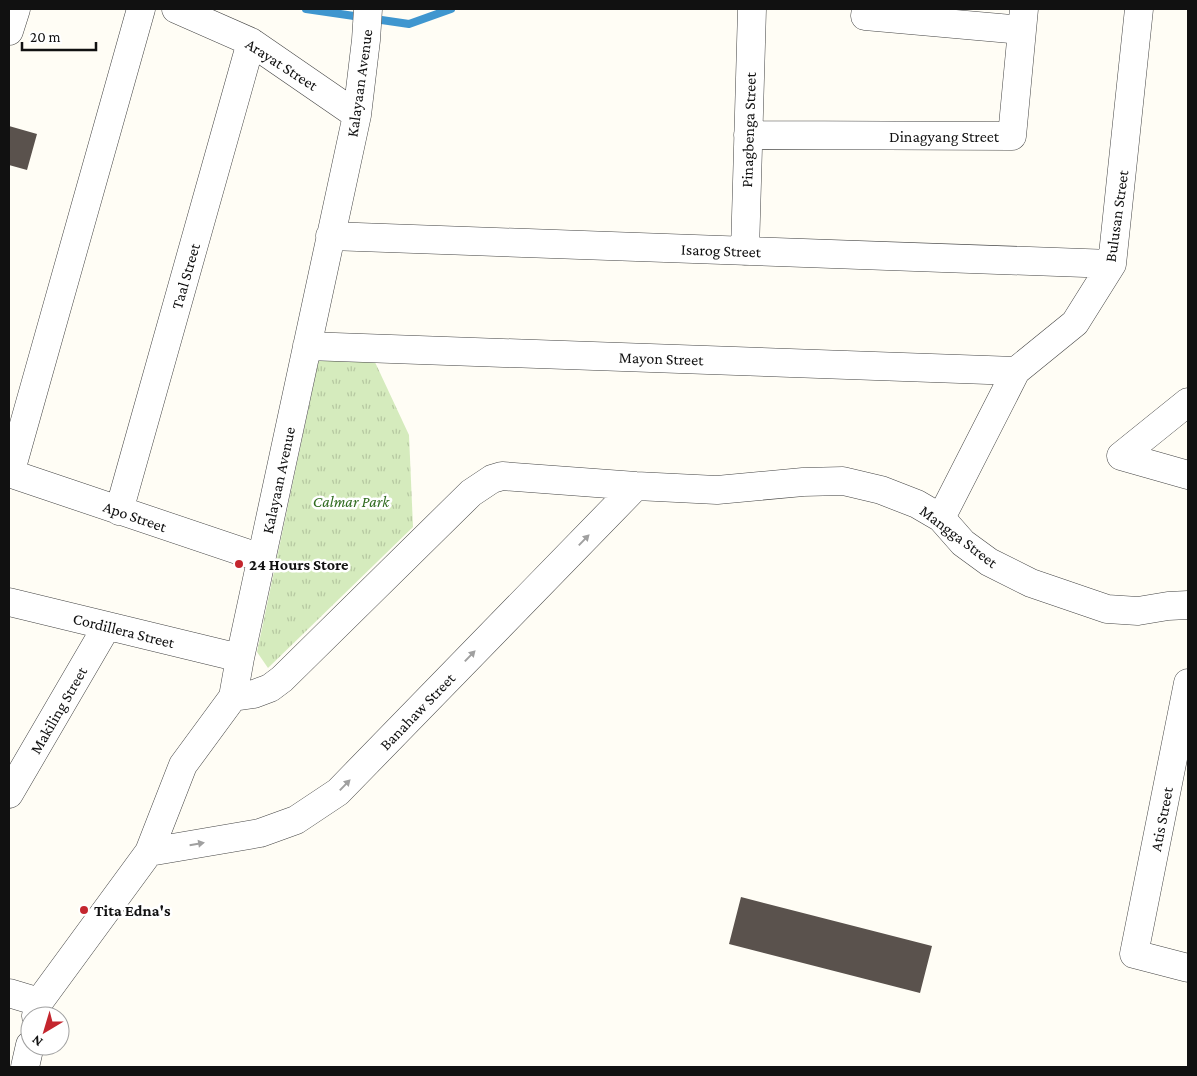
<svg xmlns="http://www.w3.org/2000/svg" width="1197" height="1076" font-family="'Crimson Pro',serif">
<defs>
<pattern id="park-tufts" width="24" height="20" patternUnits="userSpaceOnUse" patternTransform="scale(1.25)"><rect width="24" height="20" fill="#d5ebbd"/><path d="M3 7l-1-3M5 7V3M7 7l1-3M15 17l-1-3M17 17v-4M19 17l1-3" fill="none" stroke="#b6c8a1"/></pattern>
</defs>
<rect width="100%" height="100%" fill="#fffdf5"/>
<!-- park -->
<path fill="url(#park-tufts)" d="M319,359L374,360L409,435L413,527L268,668L257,652Z"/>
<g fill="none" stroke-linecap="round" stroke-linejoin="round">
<!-- stream -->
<path stroke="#3f96cf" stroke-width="8" d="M306,9L409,24L451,9"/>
</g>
<!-- building -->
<path fill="#5a524d" d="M9,126L37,134L27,170L9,165Z
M741,897L932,946L920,993L729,944Z"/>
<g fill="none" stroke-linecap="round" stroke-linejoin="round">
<!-- minor casing -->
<g stroke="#444" stroke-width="29">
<path id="minor" d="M176,9L251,42L357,115
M866,9L865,16L1022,30
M9,31L16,9
M748,135L1012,136L1024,9
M330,236L1112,264
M745,251L752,9
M307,346L1016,371
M1121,456L1188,402
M1121,456L1188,475
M9,473L261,558
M10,474L141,9
M119,511L251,42
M941,518L1016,371L1075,323L1112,264L1139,9
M9,602L240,658
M1188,683L1134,954L1188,968
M233,697L254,694L270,688L282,679L471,493L492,479L502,476L636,486L717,490L803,482L843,481L881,490L917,504L941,518L963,543L989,562L1031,583L1107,609L1138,611L1168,606L1188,605
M9,794L107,626
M149,852L260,833L296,820L338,792L636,486
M9,993L39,1002
M36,1016L39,1002L149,852L183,765L233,697L240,658L357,115L366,40L368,9
M25,1067L30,1045"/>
</g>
<!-- minor -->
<use href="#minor" stroke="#fff" stroke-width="28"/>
</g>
<!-- one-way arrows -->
<defs><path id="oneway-solid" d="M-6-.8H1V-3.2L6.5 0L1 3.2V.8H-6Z" transform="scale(1.25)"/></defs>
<g fill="#a0a0a0">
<use href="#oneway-solid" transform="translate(584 540) rotate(-46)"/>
<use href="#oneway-solid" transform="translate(470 656) rotate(-46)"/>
<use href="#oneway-solid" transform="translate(345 785) rotate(-46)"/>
<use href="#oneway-solid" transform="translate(197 844) rotate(-10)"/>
</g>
<!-- markers -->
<g fill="#c4262e" stroke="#fff" stroke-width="2">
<circle cx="239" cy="564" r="5"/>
<circle cx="84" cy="910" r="5"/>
</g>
<g text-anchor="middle" stroke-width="5" stroke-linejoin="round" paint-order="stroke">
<!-- street labels -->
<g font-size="16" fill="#111" stroke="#fff">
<text transform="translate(282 64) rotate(33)" y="6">Arayat Street</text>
<text transform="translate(359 83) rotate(-82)" y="6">Kalayaan Avenue</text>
<text transform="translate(748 130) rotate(-88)" y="6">Pinagbenga Street</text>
<text x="944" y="142">Dinagyang Street</text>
<text transform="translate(1116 216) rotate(-82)" y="6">Bulusan Street</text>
<text transform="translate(721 250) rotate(2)" y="6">Isarog Street</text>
<text transform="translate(185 276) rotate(-74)" y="6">Taal Street</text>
<text transform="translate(661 358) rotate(2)" y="6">Mayon Street</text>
<text transform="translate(278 480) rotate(-78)" y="6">Kalayaan Avenue</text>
<text transform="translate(135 516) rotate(19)" y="6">Apo Street</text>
<text transform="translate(959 536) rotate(37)" y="6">Mangga Street</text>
<text transform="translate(124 630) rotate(14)" y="6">Cordillera Street</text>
<text transform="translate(58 710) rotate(-60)" y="6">Makiling Street</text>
<text transform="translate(417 711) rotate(-46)" y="6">Banahaw Street</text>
<text transform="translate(1161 819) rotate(-79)" y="6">Atis Street</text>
</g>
<!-- park labels -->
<g font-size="16" font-style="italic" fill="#2f6b1f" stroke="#fff">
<text x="351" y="507">Calmar Park</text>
</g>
<!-- poi labels -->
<g font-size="16" font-weight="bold" fill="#111" stroke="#fff" text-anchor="start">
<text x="249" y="570">24 Hours Store</text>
<text x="94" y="916">Tita Edna's</text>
</g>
</g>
<!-- border -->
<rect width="1197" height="1076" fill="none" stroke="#111111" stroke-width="20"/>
<!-- north arrow -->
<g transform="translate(45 1031) rotate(218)"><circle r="24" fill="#ffffff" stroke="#a0a0a0"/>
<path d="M0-4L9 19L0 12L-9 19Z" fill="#c4262e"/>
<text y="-8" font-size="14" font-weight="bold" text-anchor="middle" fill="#111111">N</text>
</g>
<!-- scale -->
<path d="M22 42v8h74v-8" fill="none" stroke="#111111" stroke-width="2.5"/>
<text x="30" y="42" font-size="15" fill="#111111" stroke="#ffffff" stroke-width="4" paint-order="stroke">20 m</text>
</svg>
